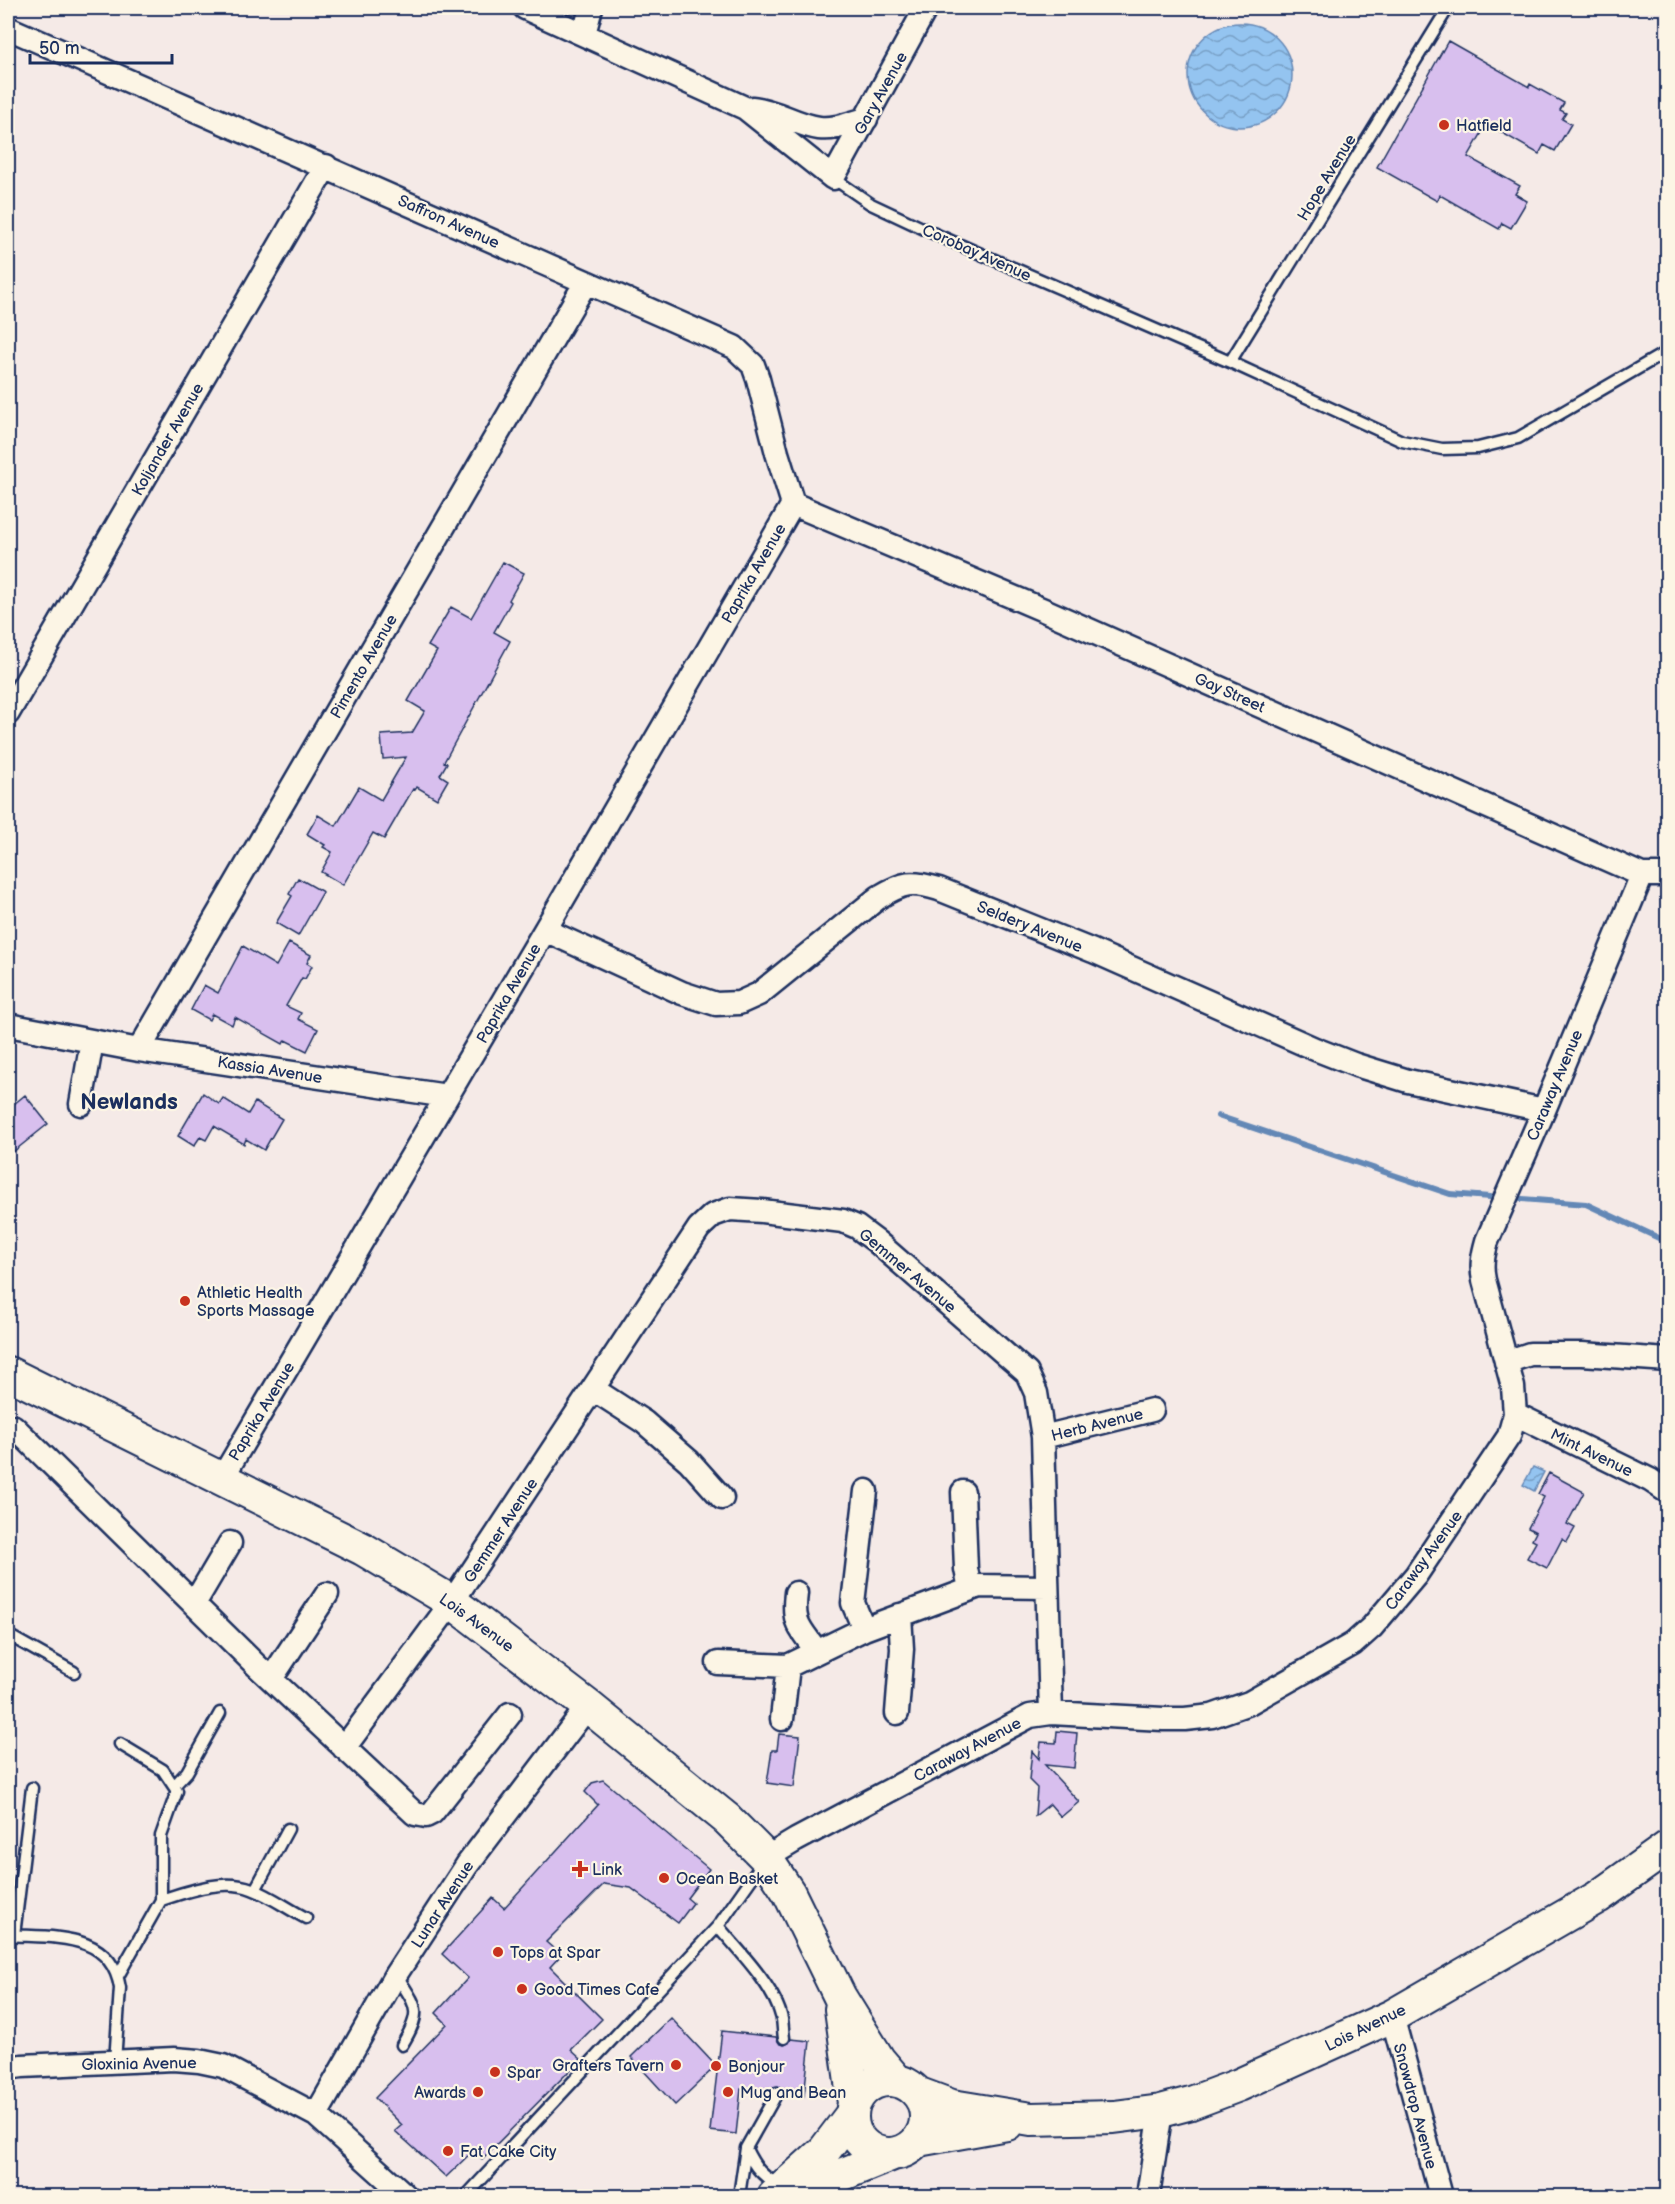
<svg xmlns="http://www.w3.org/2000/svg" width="1675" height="2204" font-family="'Balsamiq Sans',sans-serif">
<defs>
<pattern id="water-waves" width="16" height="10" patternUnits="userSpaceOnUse" patternTransform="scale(1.5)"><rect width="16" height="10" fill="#94c4f0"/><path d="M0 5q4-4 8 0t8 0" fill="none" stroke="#78a0c6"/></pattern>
</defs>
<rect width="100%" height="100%" fill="#f5eae7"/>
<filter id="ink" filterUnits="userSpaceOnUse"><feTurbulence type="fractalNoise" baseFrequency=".0167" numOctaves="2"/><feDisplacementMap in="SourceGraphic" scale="12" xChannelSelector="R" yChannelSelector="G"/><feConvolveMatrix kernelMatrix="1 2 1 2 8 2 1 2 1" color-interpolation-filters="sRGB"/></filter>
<g filter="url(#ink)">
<!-- water -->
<path fill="url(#water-waves)" stroke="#6488b6" stroke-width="1.5" d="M1188 75a52 52 0 1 1 104 0a52 52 0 1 1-104 0Z
M1533,1467L1544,1472L1534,1491L1523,1485Z"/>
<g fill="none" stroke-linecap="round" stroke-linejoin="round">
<!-- stream -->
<path stroke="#6488b6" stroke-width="6" d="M1218,1116L1450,1194L1490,1197
M1522,1199L1586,1204L1663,1240"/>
</g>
<!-- building -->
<path fill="#d8bfee" stroke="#1b2f5e" stroke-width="1.5" d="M1448,41L1529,87L1530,84L1564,103L1560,110L1566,113L1562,119L1571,124L1555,151L1544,145L1539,154L1487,124L1468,157L1520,186L1515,194L1527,201L1511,228L1502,223L1499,229L1440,195L1437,201L1377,167Z
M503,562L524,573L509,600L511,602L494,632L510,641L444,762L447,763L440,775L448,780L437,799L417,787L415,790L413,789L384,839L373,833L343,885L321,872L332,852L323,847L325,845L307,834L318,815L336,826L359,787L381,800L406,757L383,759L381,735L412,733L425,711L408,701L437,651L428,646L451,607L471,618Z
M298,878L323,892L298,936L276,923L292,896L289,894Z
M289,943L311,955L307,963L312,966L305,979L302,978L286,1006L301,1013L298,1019L318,1029L307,1051L285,1040L283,1044L235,1017L232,1025L212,1014L209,1020L191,1010L204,985L218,993L243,946L276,966Z
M203,1093L219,1104L223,1098L248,1114L255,1102L282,1119L264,1150L246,1139L244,1144L214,1126L206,1140L200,1137L194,1146L178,1136Z
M25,1095L48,1124L8,1156V1122L14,1117L8,1109Z
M1549,1473L1584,1492L1567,1524L1575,1528L1567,1542L1562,1539L1547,1568L1527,1558L1536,1542L1532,1540L1536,1532L1528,1528L1544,1497L1538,1494Z
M1057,1731L1077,1733L1074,1768L1045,1765L1079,1802L1061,1817L1050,1804L1035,1816L1037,1788L1029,1780L1032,1751L1039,1759L1041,1742L1056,1743Z
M779,1734L800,1736L794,1787L767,1783L772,1750H777Z
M603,1780L709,1869L687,1898L693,1903L678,1923L631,1888L604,1884L546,1942L561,1955L550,1967L602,2019L571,2050L581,2059L482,2159L474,2150L446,2177L395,2131L402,2125L375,2098L447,2024L436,2013L468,1978L442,1954L493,1898L504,1908L598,1805L585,1792L592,1783Z
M671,2018L716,2066L675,2105L631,2057Z
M722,2031L776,2037L779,2043L784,2045L789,2043L791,2039L810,2041L804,2096L784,2094L783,2089L778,2086L773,2087L769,2092L741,2089L736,2134L710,2131Z"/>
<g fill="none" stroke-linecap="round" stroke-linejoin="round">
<!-- lane casing -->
<g stroke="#1b2f5e" stroke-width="15">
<path id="lane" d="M833,178L871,204L937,235L1230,362L1402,441L1442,449L1478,448L1518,438L1668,351
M1230,362L1448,8
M8,1635L74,1672
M174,1786L187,1772L220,1713
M255,1890L288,1829
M161,1900C189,1891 224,1878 252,1889C271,1896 288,1909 306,1918
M718,1926C739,1951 775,1987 782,2019C783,2025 783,2032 784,2038
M8,1935C52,1938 111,1931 120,1988L115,2062
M14,1935L32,1788
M396,1974C416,2007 424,2009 402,2045
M118,1976L161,1900V1836L177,1791L163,1770L120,1744
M746,2149C754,2166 763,2179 782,2185
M466,2196L718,1926L764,1861
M739,2196L746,2148L777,2093"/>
</g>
<!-- street casing -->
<g stroke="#1b2f5e" stroke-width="27">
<path id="street" d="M525,8L745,108L833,178L926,8
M8,28L734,347L753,365L758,379L777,453L793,504
M584,34L591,8
M752,108C776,110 796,125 819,128C835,130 851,123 866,119
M793,504L1046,611L1642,875H1668
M8,713L326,166
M545,930L682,993L716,1004L739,1003L759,994L879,897C904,882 911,881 939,889L1093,951L1315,1049L1356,1065L1408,1081L1544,1110
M8,1025L139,1050L447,1096
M139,1050L586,282
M81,1104L92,1041
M1506,1362L1530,1354H1582L1668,1360
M593,1389L644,1422L689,1461L722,1498
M1515,1414L1650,1480L1668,1492
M14,1427L257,1666L415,1814L426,1816L432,1813L510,1714
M1043,1437L1152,1410
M221,1480L545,930L793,504
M963,1492L966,1569L970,1589
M796,1593C792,1625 800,1627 817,1652
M194,1604L230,1543
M864,1629L853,1603L866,1491
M718,1663L788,1666L864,1629L979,1586L1047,1587
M271,1679L327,1594
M897,1713L902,1649L900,1615
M782,1719L788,1666
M344,1748L452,1602L699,1228L713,1215L730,1209L762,1211L843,1221L857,1227L877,1242L1027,1373L1036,1393L1043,1437L1051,1713
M766,1858L796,1840L1030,1716L1051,1713L1163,1719H1185L1212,1716L1249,1703L1353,1644L1372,1627L1416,1575L1509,1436L1515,1414L1513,1387L1484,1280C1481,1266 1483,1255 1487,1241L1544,1110L1642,875
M1392,2016L1441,2196
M8,2068L22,2066L174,2059L199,2061L223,2066L316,2115L406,2196
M316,2115L396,1974L467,1865L588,1706
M1148,2196L1161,2111"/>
</g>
<!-- secondary casing -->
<g stroke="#1b2f5e" stroke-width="36">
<path id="secondary" d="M8,1373L363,1549L452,1602L588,1706L727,1819L766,1858L789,1893L840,1997L879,2060L897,2081
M841,2009L854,2103
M852 2117a37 37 0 1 1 74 0a37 37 0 1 1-74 0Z
M917,2093L952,2106L1031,2119L1114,2117L1161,2111L1191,2103L1239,2085L1392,2016L1598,1897L1668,1847
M918,2140L1007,2124
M774,2196L824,2151L852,2114
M808,2196L841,2175L893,2154"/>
</g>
<!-- lane -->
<use href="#lane" stroke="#fcf5e5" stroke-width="10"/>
<!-- street -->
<use href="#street" stroke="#fcf5e5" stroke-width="22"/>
<!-- secondary -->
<use href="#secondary" stroke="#fcf5e5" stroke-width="32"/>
</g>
</g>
<!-- markers -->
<g fill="#c8321e" stroke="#fcf5e5" stroke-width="2">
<circle cx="1444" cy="125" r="6"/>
<circle cx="185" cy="1301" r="6"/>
<path d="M577 1860h6v6h6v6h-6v6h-6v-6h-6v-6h6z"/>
<circle cx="664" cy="1878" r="6"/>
<circle cx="498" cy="1952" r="6"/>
<circle cx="522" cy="1989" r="6"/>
<circle cx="676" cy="2065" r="6"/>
<circle cx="716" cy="2066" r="6"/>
<circle cx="495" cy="2072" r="6"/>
<circle cx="478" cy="2092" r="6"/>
<circle cx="728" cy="2092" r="6"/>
<circle cx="448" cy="2151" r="6"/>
</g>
<g text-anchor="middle" stroke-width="4.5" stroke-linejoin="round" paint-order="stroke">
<!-- street labels -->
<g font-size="16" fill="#1b2f5e" stroke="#fcf5e5">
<text transform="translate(880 93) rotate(-61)" y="6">Gary Avenue</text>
<text transform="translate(1326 177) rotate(-59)" y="6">Hope Avenue</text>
<text transform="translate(449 221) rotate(24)" y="6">Saffron Avenue</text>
<text transform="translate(977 252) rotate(24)" y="6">Corobay Avenue</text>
<text transform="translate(167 439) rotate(-60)" y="6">Koljander Avenue</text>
<text transform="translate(753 573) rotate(-60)" y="6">Paprika Avenue</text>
<text transform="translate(363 666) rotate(-60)" y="6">Pimento Avenue</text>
<text transform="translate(1230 692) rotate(24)" y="6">Gay Street</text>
<text transform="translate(1030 926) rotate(22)" y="6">Seldery Avenue</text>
<text transform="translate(508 993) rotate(-60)" y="6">Paprika Avenue</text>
<text transform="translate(270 1069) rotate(9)" y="6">Kassia Avenue</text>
<text transform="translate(1554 1085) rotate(-67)" y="6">Caraway Avenue</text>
<text transform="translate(908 1270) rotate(40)" y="6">Gemmer Avenue</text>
<text transform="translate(261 1411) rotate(-59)" y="6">Paprika Avenue</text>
<text transform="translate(1097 1424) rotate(-14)" y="6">Herb Avenue</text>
<text transform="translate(1592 1452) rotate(26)" y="6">Mint Avenue</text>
<text transform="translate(500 1530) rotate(-57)" y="6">Gemmer Avenue</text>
<text transform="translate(1423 1560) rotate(-54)" y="6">Caraway Avenue</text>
<text transform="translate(477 1622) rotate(36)" y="6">Lois Avenue</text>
<text transform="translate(967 1749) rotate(-28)" y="6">Caraway Avenue</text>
<text transform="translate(442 1904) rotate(-57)" y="6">Lunar Avenue</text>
<text transform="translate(1365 2027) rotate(-26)" y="6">Lois Avenue</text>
<text transform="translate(139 2063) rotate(-1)" y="6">Gloxinia Avenue</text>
<text transform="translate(1416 2106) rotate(75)" y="6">Snowdrop Avenue</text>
</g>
<!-- poi labels -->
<g font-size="16" fill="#1b2f5e" stroke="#fcf5e5" text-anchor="start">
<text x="1456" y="131">Hatfield</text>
<text x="197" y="1298">Athletic Health<tspan x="197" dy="18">Sports Massage</tspan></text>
<text x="592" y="1875">Link</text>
<text x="676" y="1884">Ocean Basket</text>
<text x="510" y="1958">Tops at Spar</text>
<text x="534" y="1995">Good Times Cafe</text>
<text x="664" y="2071" text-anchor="end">Grafters Tavern</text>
<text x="728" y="2072">Bonjour</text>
<text x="507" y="2078">Spar</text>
<text x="466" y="2098" text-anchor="end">Awards</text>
<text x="740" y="2098">Mug and Bean</text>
<text x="460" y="2157">Fat Cake City</text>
</g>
<!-- district labels -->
<g font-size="22" font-weight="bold" fill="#1b2f5e" stroke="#fcf5e5">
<text x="129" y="1109">Newlands</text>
</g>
</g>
<!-- margin -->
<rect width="1675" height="2204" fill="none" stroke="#fcf5e5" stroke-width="30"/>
<rect x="15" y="15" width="1645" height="2174" fill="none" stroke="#1b2f5e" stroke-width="2" filter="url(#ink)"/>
<!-- scale -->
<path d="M30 54v9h142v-9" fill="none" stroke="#1b2f5e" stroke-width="3"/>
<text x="39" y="54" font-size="18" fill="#1b2f5e" stroke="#fcf5e5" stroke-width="4.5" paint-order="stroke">50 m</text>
</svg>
